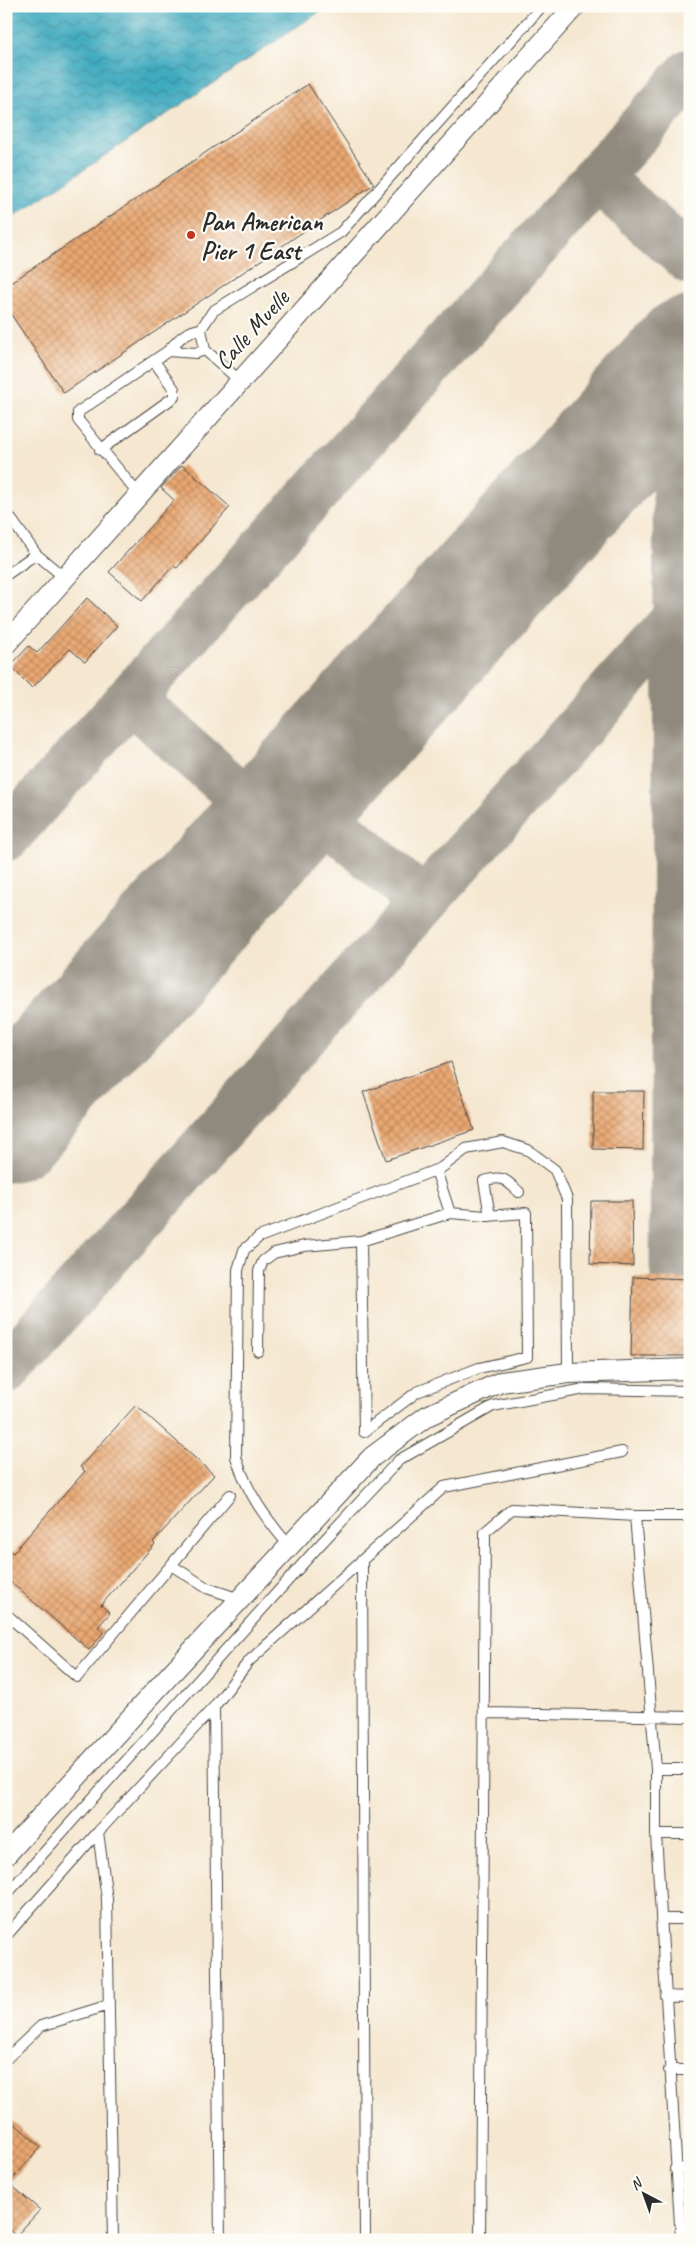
<svg xmlns="http://www.w3.org/2000/svg" width="696" height="2246" font-family="Caveat,sans-serif">
<defs>
<pattern id="water-waves" width="16" height="10" patternUnits="userSpaceOnUse" patternTransform="scale(1.25)"><rect width="16" height="10" fill="#40aabf"/><path d="M0 5q4-4 8 0t8 0" fill="none" stroke="#368b9b"/></pattern>
<pattern id="building-cross-hatch" width="8" height="8" patternUnits="userSpaceOnUse" patternTransform="scale(1.25)"><rect width="8" height="8" fill="#eaa872"/><path d="M0 0l8 8M0 8l8-8" fill="none" stroke="#be895e"/></pattern>
</defs>
<rect width="100%" height="100%" fill="#fdfcf7"/>
<filter id="ink" filterUnits="userSpaceOnUse"><feTurbulence type="fractalNoise" baseFrequency=".02" numOctaves="2"/><feDisplacementMap in="SourceGraphic" scale="10" xChannelSelector="R" yChannelSelector="G"/><feConvolveMatrix kernelMatrix="1 2 1 2 8 2 1 2 1" color-interpolation-filters="sRGB"/></filter>
<filter id="wash" filterUnits="userSpaceOnUse"><feTurbulence type="fractalNoise" baseFrequency=".0096" numOctaves="4" result="noise"/><feDisplacementMap in="SourceGraphic" scale="20" xChannelSelector="R" yChannelSelector="G"/><feGaussianBlur stdDeviation="1.12" result="paint"/><feColorMatrix in="noise" values="0 0 0 0 0 0 0 0 0 0 0 0 0 0 0 0 0 1.4 0 .05"/><feComposite in="paint" operator="in"/></filter>
<g filter="url(#wash)">
<rect width="100%" height="100%" fill="#f5e7d0"/>
<!-- water -->
<path fill="url(#water-waves)" stroke="#366a75" d="M6,6H328L6,222Z"/>
<!-- pier -->
<path fill="#f5e7d0" d="M330,7L8,224H6V223Z"/>
<g fill="none" stroke-linecap="round" stroke-linejoin="round">
<!-- taxiway -->
<path stroke="#90897e" stroke-width="49" d="M597,177L690,260
M130,698L272,824
M299,794L423,902
M6,837L690,73
M674,1267L678,617L676,372
M6,1369L678,617"/>
<!-- runway -->
<path stroke="#90897e" stroke-width="121" d="M6,1122L690,357"/>
</g>
<g id="blocks">
<!-- building -->
<path fill="url(#building-cross-hatch)" d="M308,84L374,184L64,393L6,307V286Z
M182,465L230,507L177,568L173,566L142,601L109,572L174,500L161,488Z
M87,598L117,626L85,662L70,649L32,688L10,666L29,646L37,653Z
M451,1062L474,1130L386,1160L363,1092Z
M593,1091H644L643,1150L593,1149Z
M591,1201H632L633,1266L590,1264Z
M633,1277L690,1279V1356H631Z
M136,1405L214,1475L153,1542L155,1544L101,1605L110,1613L98,1627L104,1632L89,1650L6,1578V1547L13,1553L85,1471L80,1467Z
M6,2116L41,2147L9,2183L40,2210L16,2236L6,2227Z"/>
</g>
</g>
<g filter="url(#ink)">
<use href="#blocks" fill-opacity="0" stroke="#494744" stroke-width="1"/>
<g fill="none" stroke-linecap="round" stroke-linejoin="round">
<!-- service casing -->
<g stroke="#494744" stroke-width="12">
<path id="service" d="M201,329C185,331 178,340 168,351L196,353L205,350
M240,381L205,350L201,329L213,311L341,232L542,6
M100,450L174,397V389L154,361
M139,495L78,420V412L168,351
M6,512L36,554L65,578
M6,575L36,554
M490,1216L484,1181C503,1175 505,1179 519,1192
M361,1241L364,1432
M258,1351L259,1271L263,1261L274,1253L304,1246L361,1241L450,1213L436,1170
M364,1432L417,1392L479,1368L527,1357L526,1213L486,1216L450,1213
M635,1516H690
M290,1547C265,1517 248,1495 236,1457L238,1270L244,1250L259,1237L441,1168L466,1149L503,1142L528,1150L555,1170L567,1199L568,1373
M362,1560L365,2240
M171,1565L207,1588L240,1599
M6,1614L77,1677L230,1495
M214,1707L220,2240
M484,1713L690,1717
M656,1769H690
M98,1832L107,1899L113,2240
M656,1834H690
M6,1895L316,1549L399,1460L493,1406L585,1389L690,1391
M661,1919H690
M6,1936L98,1832L214,1707L249,1661L444,1487L622,1452
M665,1996L690,1997
M6,2059L41,2026L109,2005
M669,2070H690
M675,2169L690,2168
M480,2240L485,1532L512,1509L635,1516L656,1769V1834L681,2240"/>
</g>
<!-- minor casing -->
<g stroke="#494744" stroke-width="22">
<path id="minor" d="M6,644L575,6
M6,1855L166,1679L372,1457L427,1416L501,1382L568,1373L690,1369"/>
</g>
<!-- service -->
<use href="#service" stroke="#fff" stroke-width="10"/>
<!-- minor -->
<use href="#minor" stroke="#fff" stroke-width="20"/>
</g>
</g>
<!-- markers -->
<circle fill="#c8321e" stroke="#fdfcf7" stroke-width="2" cx="191" cy="235" r="5"/>
<g text-anchor="middle" stroke-width="4.5" stroke-linejoin="round" paint-order="stroke">
<!-- poi labels -->
<g font-size="25" font-weight="bold" fill="#2b2b2b" stroke="#fdfcf7" text-anchor="start">
<text x="201" y="230">Pan American<tspan x="201" dy="29">Pier 1 East</tspan></text>
</g>
<!-- street labels -->
<g font-size="25" fill="#2b2b2b" stroke="#fdfcf7">
<text transform="translate(251 329) rotate(-48)" y="9">Calle Muelle</text>
</g>
</g>
<!-- margin -->
<rect width="696" height="2246" fill="none" stroke="#fdfcf7" stroke-width="25"/>
<!-- north arrow -->
<g transform="translate(644 2194) rotate(319)" stroke="#fdfcf7" stroke-width="4" paint-order="stroke">
<path d="M0-4L9 19L0 12L-9 19Z" fill="#2b2b2b"/>
<text y="-8" font-size="14" font-weight="bold" text-anchor="middle" fill="#2b2b2b">N</text>
</g>
</svg>
